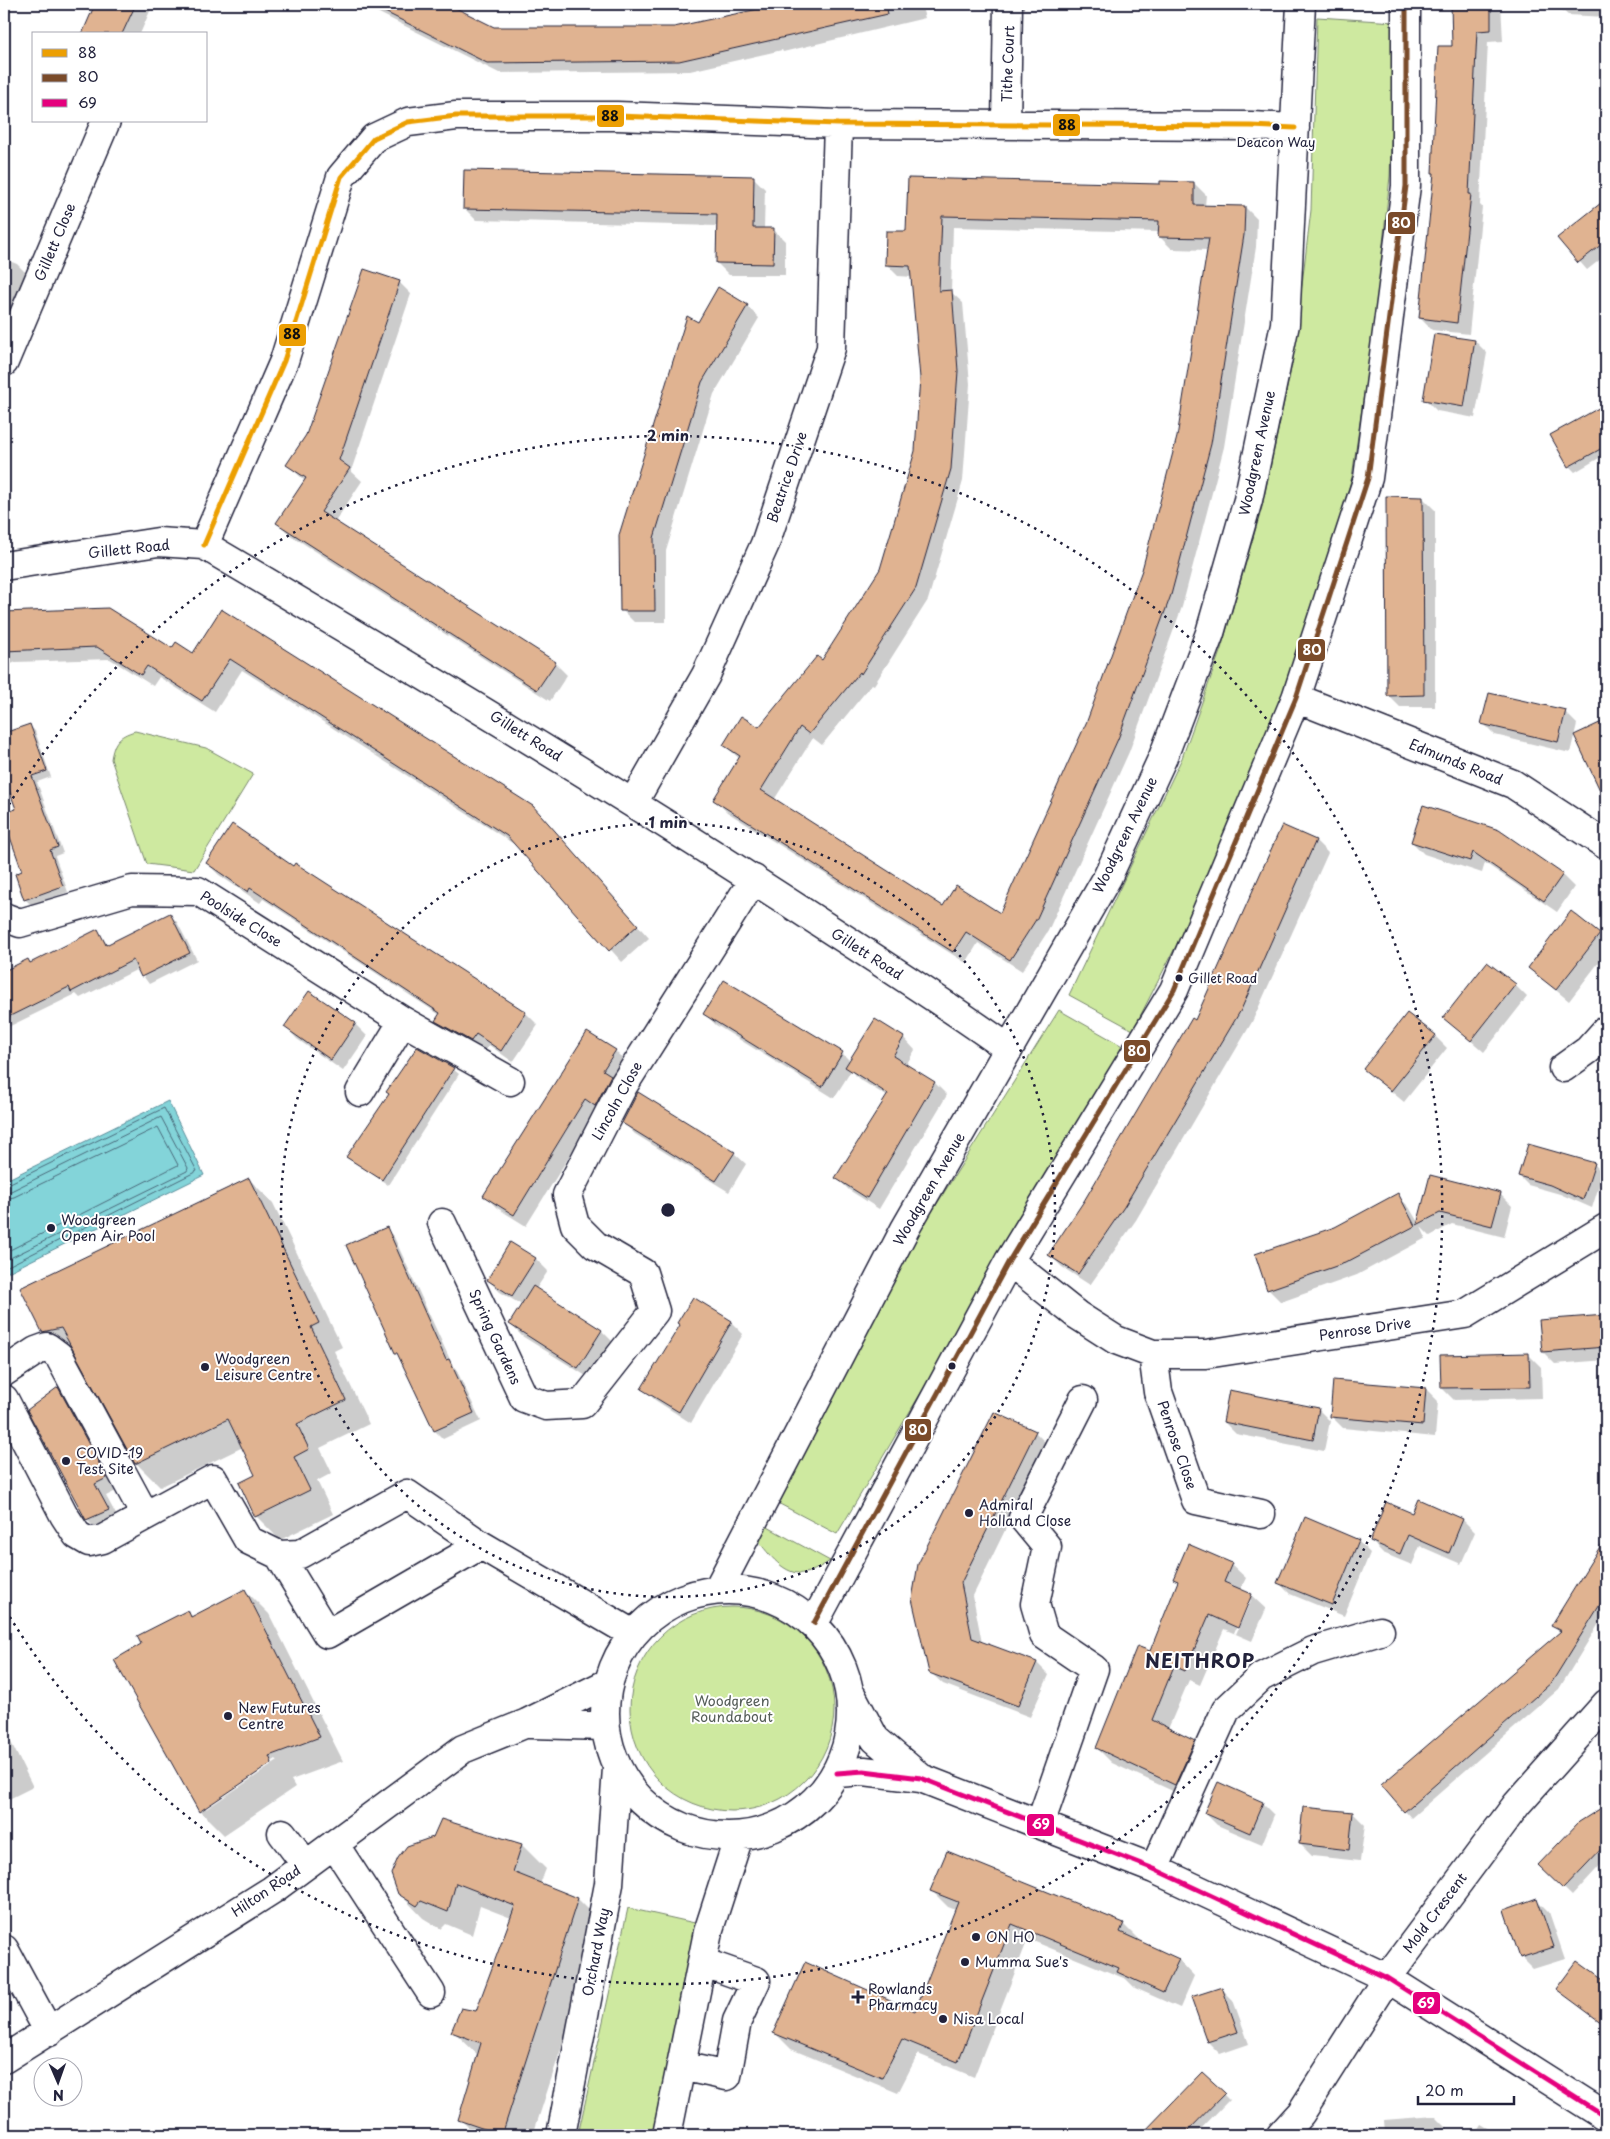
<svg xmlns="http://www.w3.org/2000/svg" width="1610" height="2139" font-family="'Playpen Sans',sans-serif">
<rect width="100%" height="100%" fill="#fff"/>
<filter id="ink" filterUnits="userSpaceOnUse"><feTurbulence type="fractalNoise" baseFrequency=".02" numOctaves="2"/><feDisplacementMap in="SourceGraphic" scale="10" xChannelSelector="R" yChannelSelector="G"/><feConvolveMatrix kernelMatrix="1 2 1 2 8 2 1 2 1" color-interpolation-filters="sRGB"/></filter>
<g filter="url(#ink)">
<!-- green -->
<path fill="#cee9a0" stroke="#78866e" d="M1317,17L1395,22L1390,176L1376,311L1352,477L1284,707L1221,858L1133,1030L1069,995L1182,758L1221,649L1262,507L1293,359L1311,210Z
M135,731L206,748L253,774L194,870L147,864L111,759C114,742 118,736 135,731Z
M1059,1010L1126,1048L837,1534L774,1501L899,1264Z
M764,1525L830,1561C823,1565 816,1570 809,1572C788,1579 771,1557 760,1543Z
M630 1709a102 102 0 1 1 204 0a102 102 0 1 1-204 0Z
M628,1908L699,1924L655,2135H578Z"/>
<!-- water -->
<path fill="#83d4d9" stroke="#5c8d9a" d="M168,1101L204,1175L4,1274V1181Z"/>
<!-- shadow -->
<path fill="#0003" fill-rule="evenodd" d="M97,4H153L140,34H83Z
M361,4H445L494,28L674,29L765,9L764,6L774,4H921L925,18L783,52L782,50L690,71L499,73Z
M1452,4H1501L1503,41L1488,42L1480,205L1482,207L1469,334L1432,330L1420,318L1435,174L1433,173L1454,48Z
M1563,4H1606V17L1568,15L1562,10Z
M753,177L765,189L764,229H773L785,241V275H729L717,263L718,226L476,220L464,208Z
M909,179L1161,185L1194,183L1206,195L1205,206L1245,207L1257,219L1256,247L1224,447L1182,607L1129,752L1048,931L1022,971L978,943L966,963L727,812L715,800L740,759L724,745L759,729L822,662L881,569L916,452L921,378L913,277L898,276L886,264L907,233ZM953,227L1160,232V237L1172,249L1208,250L1178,437L1143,571L1088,722L1000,915L943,907L774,800L813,738L822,745L872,684L874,685L928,600L963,481L970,384L963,303L951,292Z
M1606,200V255L1587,270L1559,238Z
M4,259L17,264L29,276L16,311L4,307Z
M399,282L411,294L351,471L362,481L335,522L555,663L567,675L550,701L290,535L278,523L305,481L288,465Z
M747,306L759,318L714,394L666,551V622H634L622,610L698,323Z
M1475,341L1487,353L1475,418L1437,411L1425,399Z
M1603,407L1606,410V454L1575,472L1569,466Z
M1423,498L1435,510V707H1400L1388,695Z
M107,610L172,650L193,654L221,611L544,820L649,938L622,962L517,846L242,670L215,712L159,677L153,686L110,659L16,662L4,667V613Z
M1565,712L1577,724L1570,753L1495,735L1483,723Z
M1604,722L1606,725V800L1576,736Z
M30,726L35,731L51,777L37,782L63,853L55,856L68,892L31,905L25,899L24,872L4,817V815L17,810L4,772V735Z
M1424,807L1562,875L1574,887L1557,912L1485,863L1482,873L1424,854L1412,842Z
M1283,826L1316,841L1328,853L1252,1022L1136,1220L1090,1285L1062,1267L1050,1255L1085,1202L1195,1022Z
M207,863L293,868L295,865L526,1013L538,1025L513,1062L489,1045L484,1053L448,1033L436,1021L440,1015L263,899L260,903L219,875Z
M1572,913L1606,941V953L1569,1001L1529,968Z
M170,915L177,922L197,960L149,984L138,969L80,998L76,994L4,1029V972L28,960L32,964L97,931L108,945Z
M724,981L842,1053L850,1061L904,1038L915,1050L906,1065L935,1083L947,1095L879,1209L849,1190L837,1178L888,1097L859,1079L851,1071L834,1098L716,1025L704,1013Z
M1515,985L1527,997L1484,1052L1445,1018Z
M310,993L355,1024L367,1036L343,1071L297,1039L286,1027Z
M1435,1036L1447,1048L1404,1102L1364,1069Z
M615,1051L627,1063L526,1226L497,1208L485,1196Z
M453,1069L459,1074L388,1185L348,1156L390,1094Z
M623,1122L734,1153L746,1164L729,1192L635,1134Z
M1594,1164L1603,1173L1592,1208L1560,1194L1528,1185L1519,1176Z
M1431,1177L1500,1194L1512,1206L1504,1237L1452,1224L1430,1236L1421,1227L1426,1238L1357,1275L1281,1302L1269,1290L1256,1255L1336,1228L1397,1195L1409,1207L1419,1224Z
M249,1179L273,1203L342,1347L334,1351L369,1424L320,1448L332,1473L317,1481L333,1514L280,1540L256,1516L257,1476L243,1447L160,1487L136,1463L77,1354L67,1356L43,1332Z
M386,1229L394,1237L452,1364L456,1369L481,1421L443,1439L435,1431Z
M511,1244L536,1259L548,1271L536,1289L602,1331L614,1343L591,1379L522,1336L510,1324L522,1305L500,1292L488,1280Z
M694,1299L731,1322L743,1334L691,1423L655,1400L643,1388L681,1326Z
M1606,1316V1360L1555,1364L1543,1352L1541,1321Z
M1529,1355L1541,1367L1542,1398L1454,1400L1442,1388Z
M58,1389L70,1401L118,1490L106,1496L120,1522L99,1532L87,1520L29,1411Z
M1426,1389L1438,1401L1435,1437L1343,1428L1331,1416Z
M1318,1409L1330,1421L1324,1451L1236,1434L1224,1422Z
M1035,1432L1047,1444L973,1596L982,1643L1037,1663L1049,1675L1030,1717L943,1684L930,1672L914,1599Z
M1418,1501L1463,1520L1475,1532L1461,1564L1420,1546L1412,1565L1383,1553L1371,1541L1413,1515Z
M1606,1540V1612L1559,1689L1411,1818L1383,1785L1561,1633L1553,1626Z
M1358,1541L1370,1553L1344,1616L1290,1594L1278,1582Z
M1231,1564L1246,1578L1240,1590L1251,1595L1266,1609L1252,1641L1224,1629L1200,1685L1189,1680L1168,1729L1194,1742L1209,1756L1190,1799L1112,1763L1097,1748L1150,1652L1179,1583L1175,1579ZM1248,1600H1251L1236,1634L1234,1633Z
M245,1590L269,1614L343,1761L291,1780L295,1787L224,1835L200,1811L143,1644L187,1611L193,1617ZM276,1759L278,1761L206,1809V1806Z
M4,1728L33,1787L5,1801L4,1800Z
M1262,1803L1274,1815L1262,1844L1217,1825L1205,1813Z
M1606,1806V1859L1572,1896L1540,1865L1580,1822Z
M1353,1813L1365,1825L1360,1861L1312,1856L1300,1844Z
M522,1845L546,1869L540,1884L578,1899L602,1923L533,2135H476L460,2119L479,2056L453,2031L477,2013L511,1918L480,1906L472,1935L446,1924L441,1929L423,1918L399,1893Z
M932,1891L1123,1924L1139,1940L1138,1942L1179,1960L1194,1976L1180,2008L1135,1988L1126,1979L1028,1939L974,2077L918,2054L898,2093L791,2049L775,2033L916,2013L956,1910L948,1907Z
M1537,1900L1549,1912L1565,1959L1533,1969L1521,1957Z
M1221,1988L1233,2000L1249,2044L1220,2054L1208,2042L1193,1998Z
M1202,2073L1229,2100L1195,2135H1142Z
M1435,2116L1447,2128V2135H1385L1384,2120Z
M1480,2124L1499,2135H1473Z"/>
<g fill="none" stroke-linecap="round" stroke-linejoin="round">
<!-- shore -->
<path stroke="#49697a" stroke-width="1" d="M4,1186L164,1108L197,1171L4,1268
M4,1192L11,1191L161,1117L188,1168L187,1171L4,1261
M4,1199L14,1197L158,1127L178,1165L4,1253"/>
</g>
<!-- building -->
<path fill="#e0b391" stroke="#22223b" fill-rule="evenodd" d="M95,4H136L122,34H82Z
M369,4H448L494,27H674L763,8L762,4H886L888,14L679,61L487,63Z
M1451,4H1491V30L1477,31L1469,194H1471L1457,323L1419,318L1434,173H1432L1438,46H1452Z
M464,170L754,176L753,228H774L773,264L716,263L717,214L463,209Z
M908,178L1160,184V181L1194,182V205L1245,206L1244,235L1211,444L1171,595L1118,739L1037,918L1010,960L966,932L953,952L713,800L740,756L723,745L741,716L759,727L817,656L822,660L880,569L915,451L918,406L920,378L910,266L885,265L886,231H906ZM942,216L1159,221L1158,237L1209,238L1177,437L1142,570L1087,721L1000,913L956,885L943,906L761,790L800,727L809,734L860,672L861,674L916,588L951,469L958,371L952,290L939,291Z
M1606,199V241L1578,263L1557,238Z
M364,269L400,281L339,460L350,468L321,512L556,662L537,690L276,523L306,478L286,465L306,435Z
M718,287L748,305L702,382L654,538L655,611H620L619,535L687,316L698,322Z
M1434,334L1475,340L1464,407L1423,400Z
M1606,404V446L1568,467L1550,435Z
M1386,496L1423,497L1424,695L1387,696Z
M108,608L172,648L176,642L193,653L221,609L533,806L638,925L609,951L507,836L230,659L202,701L147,666L141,675L97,647L4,651V612Z
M1489,693L1566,710L1558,742L1481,724Z
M1606,720V803L1574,735Z
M30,724L47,771L32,776L58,847L50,850L63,886L24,900L15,874L22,871L4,820V813L16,809L4,776V733Z
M1423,805L1499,830L1563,874L1544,901L1473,852L1470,861L1411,842Z
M232,824L293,866L295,863L526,1012L501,1051L476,1034L471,1041L435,1021L440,1013L250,888L248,892L206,863Z
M1282,825L1316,840L1241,1010L1124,1207L1078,1274L1048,1255L1084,1201L1192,1018L1195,1020Z
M1571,911L1600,934L1556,990L1528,968Z
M170,913L190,953L141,977L133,960L71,992L69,987L4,1019V971L28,959L30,963L98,929L106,945Z
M1487,962L1516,984L1471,1041L1443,1018Z
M724,980L843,1052L822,1087L703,1014Z
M309,991L356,1023L331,1060L284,1027Z
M1407,1013L1436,1035L1391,1091L1363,1069Z
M875,1019L904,1037L893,1056L935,1082L867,1198L835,1178L888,1094L845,1067Z
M587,1032L616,1050L603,1070L611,1075L595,1106L585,1099L514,1215L483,1196Z
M417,1047L454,1068L382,1180L346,1157L389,1094L386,1092Z
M638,1092L735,1152L716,1181L622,1123Z
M1528,1144L1595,1163L1583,1200L1550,1185L1518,1176Z
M1430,1175L1501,1193L1492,1226L1440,1213L1417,1225Z
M249,1178L319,1323L311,1327L346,1400L297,1424L309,1449L294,1457L310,1490L255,1517L239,1483L255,1475L228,1419L135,1464L61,1328L42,1332L20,1288Z
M1398,1193L1415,1226L1345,1263L1267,1290L1255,1254L1335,1227Z
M387,1227L446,1360L449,1359L474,1413L434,1431L397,1353H395L346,1245Z
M510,1242L536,1258L512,1296L487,1280Z
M533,1286L602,1330L578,1368L509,1324Z
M693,1297L732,1321L679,1412L641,1389L680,1325L677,1323Z
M1606,1315V1347L1542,1352L1539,1320Z
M1529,1353L1530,1387L1441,1388L1440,1355Z
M1333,1380L1426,1388L1423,1425L1330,1417Z
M58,1387L107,1478L95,1484L109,1510L86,1520L27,1410Z
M1229,1390L1319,1408L1313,1440L1223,1422Z
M994,1412L1036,1431L961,1583L972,1638L1037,1662L1018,1706L929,1673L912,1599L918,1564Z
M1418,1499L1463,1519L1449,1553L1408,1535L1400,1554L1370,1541L1386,1502L1412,1513Z
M1305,1517L1359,1540L1332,1605L1277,1583Z
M1606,1537V1595L1552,1682L1404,1812L1381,1785L1561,1631L1551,1626Z
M1188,1544L1232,1563L1224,1582L1252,1594L1238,1628L1209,1615L1185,1671L1174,1666L1152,1720L1195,1741L1175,1785L1096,1748L1137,1646L1150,1651L1178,1581L1173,1579Z
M245,1589L320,1737L269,1756L272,1763L199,1812L114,1660L141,1644L137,1636L188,1610L191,1617Z
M1218,1782L1263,1802L1250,1833L1204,1813Z
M1606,1805V1844L1563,1889L1538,1865L1579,1822Z
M1303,1807L1353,1812L1349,1850L1299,1844Z
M441,1819L522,1844L513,1872L578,1898L502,2135L458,2120L481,2043L451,2032L461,2008L476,2011L515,1906L456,1883L448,1912L421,1901L417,1906L398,1894L391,1874L398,1858L407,1846L433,1837Z
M947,1851L1124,1923L1120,1932L1179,1959L1163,1993L1117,1972L1119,1968L1012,1924L958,2062L902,2039L882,2078L773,2033L805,1962L915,2011L958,1902L930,1891Z
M1537,1898L1554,1947L1520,1958L1504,1910Z
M1577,1961L1606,1982V2026L1556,1989Z
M1222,1987L1238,2032L1207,2042L1191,1997Z
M1202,2072L1225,2093L1184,2135H1141Z"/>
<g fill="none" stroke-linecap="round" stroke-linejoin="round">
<!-- minor casing -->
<g stroke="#22223b" stroke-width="31">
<path id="minor" d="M1006,124L1008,4
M4,362L106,121
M204,545L284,361L341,177L374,138L408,122L456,116H617L838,124L1251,126L1295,128
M4,566L158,542L204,545C409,666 612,787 811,917C877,960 945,1003 1009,1049
M1296,698L1513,784L1606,845
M633,803L706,675L765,544L831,348L838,124
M4,917L20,923L132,890L198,891L403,1021L510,1081
M1563,1068L1588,1050L1606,1030
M360,1092L403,1021
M442,1223L524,1398L546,1406L582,1404L655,1311L643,1273L595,1245L575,1225L567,1195L623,1086L754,879
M1009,1261L1077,1315L1116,1340L1153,1354H1206L1465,1314L1606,1228
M1153,1354L1158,1392L1196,1500L1261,1514
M4,1372L36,1351L47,1347L59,1356L145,1515
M4,1399L64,1515L77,1535L89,1542L103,1539L213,1479L248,1540L279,1555L300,1554L407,1494L481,1545L633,1634
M279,1555L327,1634L481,1545
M718,1589L905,1229L1107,878L1163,757L1210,633L1248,500L1285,324L1301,4
M605 1713a123 123 0 1 1 246 0a123 123 0 1 1-246 0Z
M814,1623L1009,1261L1174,990L1296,698L1368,478L1406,186V4
M852,1696L875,1739L921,1778
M531,1724L605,1726
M837,1773L864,1771L921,1778L1154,1869L1387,1978L1606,2117
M1040,1824L1094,1669L1044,1635L1035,1604L1047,1547L1023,1518L1083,1400
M282,1833L306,1865
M334,1844L431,1993
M1154,1869L1226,1710L1261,1677L1313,1651L1380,1631
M4,1949L49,2032
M4,2059L272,1890L463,1749L527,1723L608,1683
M681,2066L727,2076L737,2021L756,1981L702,1962
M561,2135L609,1884L617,1768
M667,2135L708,1932L739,1836
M1281,2135L1301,2113L1387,1978L1517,1804L1606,1704"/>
</g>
<!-- minor -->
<use href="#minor" stroke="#fff" stroke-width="28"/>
<!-- bus-1 casing -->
<g stroke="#fff" stroke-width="9">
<path id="bus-1" d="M204,545L284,361L341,177L374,138L408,122L456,116H617L838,124L1251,126L1295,128"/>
</g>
<!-- bus-2 casing -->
<g stroke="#fff" stroke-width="9">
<path id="bus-2" d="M814,1623L1009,1261L1174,990L1296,698L1368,478L1406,186V4"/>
</g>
<!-- bus-3 casing -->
<g stroke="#fff" stroke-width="9">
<path id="bus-3" d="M837,1773L864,1771L921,1778L1154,1869L1387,1978L1606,2117"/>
</g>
<!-- bus-1 -->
<use href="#bus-1" stroke="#ec9f03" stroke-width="5"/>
<!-- bus-2 -->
<use href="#bus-2" stroke="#7a4b2a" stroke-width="5"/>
<!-- bus-3 -->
<use href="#bus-3" stroke="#e5007d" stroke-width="5"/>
</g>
</g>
<!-- distance rings -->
<g fill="none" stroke="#22223b" stroke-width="2.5" stroke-dasharray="2.5 5">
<circle cx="668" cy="1210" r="387"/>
<path d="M5 811A774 774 0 1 1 5 1609"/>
</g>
<!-- markers -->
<g fill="#22223b" stroke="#fff" stroke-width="2">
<circle cx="1276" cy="127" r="4.5"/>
<circle cx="1179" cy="978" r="4.5"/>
<circle cx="51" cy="1228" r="5"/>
<circle cx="952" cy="1366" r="4.5"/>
<circle cx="205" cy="1367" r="5"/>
<circle cx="66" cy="1461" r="5"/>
<circle cx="969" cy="1513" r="5"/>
<circle cx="228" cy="1716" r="5"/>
<circle cx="976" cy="1937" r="5"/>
<circle cx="965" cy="1962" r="5"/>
<path d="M855.5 1989.5h5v5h5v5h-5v5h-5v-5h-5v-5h5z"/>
<circle cx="943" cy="2019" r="5"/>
</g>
<g text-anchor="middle" stroke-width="4" stroke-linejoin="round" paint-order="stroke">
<!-- bus labels -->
<g font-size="13" fill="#22223b" stroke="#fff">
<text x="1276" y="147">Deacon Way</text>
<text x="1188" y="983" text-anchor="start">Gillet Road</text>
</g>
<!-- street labels -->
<g font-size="14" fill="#22223b" stroke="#fff">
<text transform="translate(1008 64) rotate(-88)" y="5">Tithe Court</text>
<text transform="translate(55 242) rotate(-67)" y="5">Gillett Close</text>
<text transform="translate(1257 453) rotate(-78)" y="5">Woodgreen Avenue</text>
<text transform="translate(787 477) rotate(-71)" y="5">Beatrice Drive</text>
<text transform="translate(129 549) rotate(-6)" y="5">Gillett Road</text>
<text transform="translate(526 736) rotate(32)" y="5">Gillett Road</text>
<text transform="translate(1456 762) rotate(22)" y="5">Edmunds Road</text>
<text transform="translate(1125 835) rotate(-64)" y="5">Woodgreen Avenue</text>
<text transform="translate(241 919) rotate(32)" y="5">Poolside Close</text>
<text transform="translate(867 954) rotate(33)" y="5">Gillett Road</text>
<text transform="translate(617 1101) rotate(-61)" y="5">Lincoln Close</text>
<text transform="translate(929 1189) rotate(-60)" y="5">Woodgreen Avenue</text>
<text transform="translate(1365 1329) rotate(-8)" y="5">Penrose Drive</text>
<text transform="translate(495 1337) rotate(65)" y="5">Spring Gardens</text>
<text transform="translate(1177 1445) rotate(71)" y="5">Penrose Close</text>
<text transform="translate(266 1891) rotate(-34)" y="5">Hilton Road</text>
<text transform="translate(1435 1913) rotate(-53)" y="5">Mold Crescent</text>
<text transform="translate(596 1952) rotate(-79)" y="5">Orchard Way</text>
</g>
<!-- poi labels -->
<g font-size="14" fill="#22223b" stroke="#fff" text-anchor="start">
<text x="61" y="1225">Woodgreen<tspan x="61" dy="16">Open Air Pool</tspan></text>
<text x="215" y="1364">Woodgreen<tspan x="215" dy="16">Leisure Centre</tspan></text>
<text x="76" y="1458">COVID-19<tspan x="76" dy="16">Test Site</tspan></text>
<text x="979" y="1510">Admiral<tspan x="979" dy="16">Holland Close</tspan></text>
<text x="238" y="1713">New Futures<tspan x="238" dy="16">Centre</tspan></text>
<text x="986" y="1942">ON HO</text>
<text x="975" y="1967">Mumma Sue's</text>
<text x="868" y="1994">Rowlands<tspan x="868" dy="16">Pharmacy</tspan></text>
<text x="953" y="2024">Nisa Local</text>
</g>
<!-- park labels -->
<g font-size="14" fill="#565e59" stroke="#fff">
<text x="732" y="1706">Woodgreen<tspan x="732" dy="16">Roundabout</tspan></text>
</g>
<!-- district labels -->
<g font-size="19" font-weight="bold" letter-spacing="1" fill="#22223b" stroke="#fff">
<text x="1200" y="1668">NEITHROP</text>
</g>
</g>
<circle cx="668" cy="1210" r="8" fill="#22223b" stroke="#fff" stroke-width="2.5"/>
<g font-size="15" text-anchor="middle" font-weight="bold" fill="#22223b" stroke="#fff" stroke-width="4" stroke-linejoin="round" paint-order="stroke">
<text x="668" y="441">2 min</text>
<text x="668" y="828">1 min</text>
</g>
<g stroke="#fff" stroke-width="2">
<rect x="596" y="104" width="29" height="24" rx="5" fill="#ec9f03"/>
<rect x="1052" y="113" width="29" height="24" rx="5" fill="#ec9f03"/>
<rect x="1387" y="211" width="29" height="24" rx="5" fill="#7a4b2a"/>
<rect x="278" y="323" width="29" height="24" rx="5" fill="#ec9f03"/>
<rect x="1297" y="638" width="29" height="24" rx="5" fill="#7a4b2a"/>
<rect x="1123" y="1039" width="28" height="24" rx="5" fill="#7a4b2a"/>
<rect x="904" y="1418" width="28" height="24" rx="5" fill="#7a4b2a"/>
<rect x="1026" y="1813" width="29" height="24" rx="5" fill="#e5007d"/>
<rect x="1412" y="1991" width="29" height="24" rx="5" fill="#e5007d"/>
</g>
<g font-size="14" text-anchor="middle" font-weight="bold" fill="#fff">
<text x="1401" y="228">80</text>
<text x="1312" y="655">80</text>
<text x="1137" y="1056">80</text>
<text x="918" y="1435">80</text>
<text x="1041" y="1829">69</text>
<text x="1426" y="2008">69</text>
</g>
<g font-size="14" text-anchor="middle" font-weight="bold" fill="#111">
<text x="610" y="121">88</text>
<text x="1067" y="130">88</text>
<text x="292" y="339">88</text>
</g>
<!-- margin -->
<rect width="1610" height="2139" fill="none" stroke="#fff" stroke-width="20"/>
<rect x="10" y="10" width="1590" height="2119" fill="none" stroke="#22223b" stroke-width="2" filter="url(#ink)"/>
<!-- legend -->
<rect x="32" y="32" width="175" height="90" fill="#ffffff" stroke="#a7a7b1"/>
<rect x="42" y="49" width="25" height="8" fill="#ec9f03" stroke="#a7a7b1"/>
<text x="78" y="58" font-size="15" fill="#22223b">88</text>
<rect x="42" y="74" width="25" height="8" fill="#7a4b2a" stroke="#a7a7b1"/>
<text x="78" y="82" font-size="15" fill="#22223b">80</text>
<rect x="42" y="99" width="25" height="8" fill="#e5007d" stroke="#a7a7b1"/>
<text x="78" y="108" font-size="15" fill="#22223b">69</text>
<!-- north arrow -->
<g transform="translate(58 2082) rotate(178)"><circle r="24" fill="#ffffff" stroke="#a7a7b1"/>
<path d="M0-4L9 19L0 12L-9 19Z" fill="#22223b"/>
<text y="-8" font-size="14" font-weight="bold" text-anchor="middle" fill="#22223b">N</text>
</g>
<!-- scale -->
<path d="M1418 2096v8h96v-8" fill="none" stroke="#22223b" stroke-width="2.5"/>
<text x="1425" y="2096" font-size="15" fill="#22223b" stroke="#ffffff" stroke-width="4" paint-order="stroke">20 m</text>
</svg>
